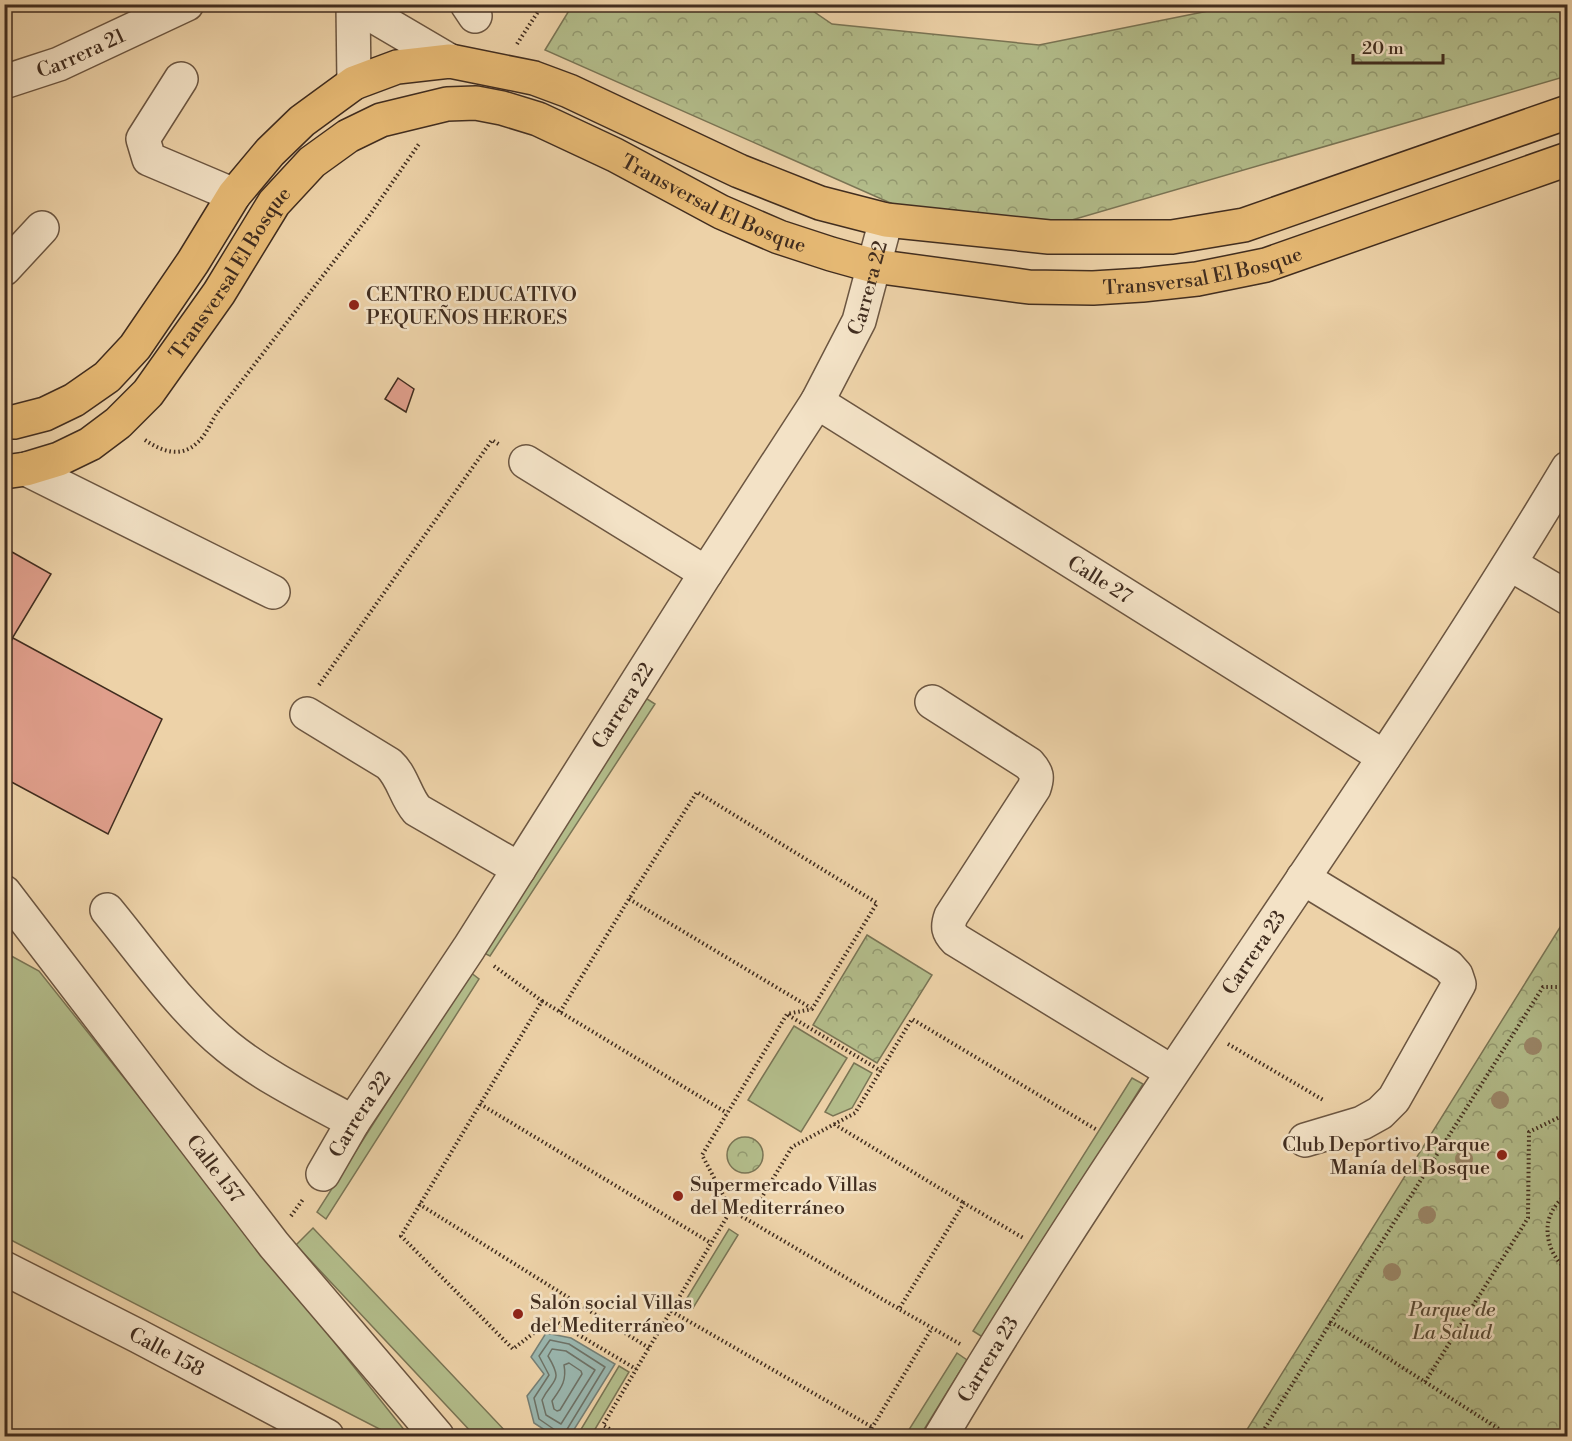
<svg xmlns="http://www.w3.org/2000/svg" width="1572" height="1441" font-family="'Libre Bodoni',serif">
<defs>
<pattern id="park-crowns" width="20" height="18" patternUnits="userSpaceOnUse" patternTransform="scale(1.5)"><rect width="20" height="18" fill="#b3bd8b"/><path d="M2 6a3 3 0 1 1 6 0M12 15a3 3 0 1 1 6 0" fill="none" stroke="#939a71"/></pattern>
</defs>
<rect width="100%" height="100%" fill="#edd2a8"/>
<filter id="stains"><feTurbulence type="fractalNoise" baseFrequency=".00333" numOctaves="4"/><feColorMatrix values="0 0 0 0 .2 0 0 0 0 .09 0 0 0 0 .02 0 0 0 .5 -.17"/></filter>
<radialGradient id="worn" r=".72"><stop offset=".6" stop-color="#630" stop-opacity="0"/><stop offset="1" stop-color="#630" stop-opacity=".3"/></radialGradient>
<!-- green -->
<path fill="#b3bd8b" stroke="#7a7555" stroke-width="1.5" d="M644,697L655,704L490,956L480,951Z
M4,952L39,971L409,1436H393L5,1237Z
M470,972L479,979L326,1219L317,1212Z
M794,1026L847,1058L801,1132L748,1100Z
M854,1063L872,1073L852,1108L833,1116L825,1112Z
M1132,1078L1143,1084L984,1338L973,1331Z
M313,1228L510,1436H475L296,1245Z
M729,1229L738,1235L693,1308L684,1303Z
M957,1353L967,1360L920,1436H905Z
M619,1366L629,1372L591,1436H577Z"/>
<!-- park -->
<path fill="url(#park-crowns)" stroke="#7a7555" stroke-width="1.5" d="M573,4L804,5L832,24L1039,45L1238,5H1568L1567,76L1065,222L895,205L545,50Z
M1567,916V1436H1243Z
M867,935L932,975L877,1063L813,1025Z
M727 1155a18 18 0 1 1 36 0a18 18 0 1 1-36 0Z"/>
<!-- water -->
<path fill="#9ab6ae" stroke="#767f75" stroke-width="1.5" d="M546,1333L571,1338L615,1364L570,1436H554L534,1423L527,1396L544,1374L531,1357Z"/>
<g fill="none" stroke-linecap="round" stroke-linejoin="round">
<!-- shore -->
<path stroke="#6e7266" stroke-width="1.5" d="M552,1349L566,1351L595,1370L561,1424L546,1415L542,1400C553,1378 564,1383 548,1356Z
M569,1363L581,1371L582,1374L560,1410L557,1411L554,1409L552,1401C561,1388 567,1381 564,1365Z
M556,1436L555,1430L539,1419L534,1398L549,1375L539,1356L550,1340L569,1344L605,1367L566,1431V1436"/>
</g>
<!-- building -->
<path fill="#e09f8c" stroke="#412d1f" stroke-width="1.5" d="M398,378L414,389L406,412L385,399Z
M12,552L51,574L4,652V561L7,563Z
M13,638L162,719L108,834L4,778V652Z"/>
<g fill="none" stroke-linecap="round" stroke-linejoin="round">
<!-- minor casing -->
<g stroke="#6c5641" stroke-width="36">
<g id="minor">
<path d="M353,4L450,61"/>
<path d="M467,4L475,16"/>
<path d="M353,5L354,83"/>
<path d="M181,79L143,139L149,159L234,195"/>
<path id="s1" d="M4,82L59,64L187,4"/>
<path d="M4,269L42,228"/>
<path id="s2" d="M817,402L1384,757"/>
<path d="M526,462L706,573"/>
<path d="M26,469L273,592"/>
<path d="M1510,564L1568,598"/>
<path d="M932,702L1029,764C1037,773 1038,777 1034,788L951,916C947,927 948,932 956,940L1172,1072"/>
<path d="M307,714L389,764C403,777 405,796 417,810L519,869"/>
<path d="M1303,878L1448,966L1456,975L1459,984L1394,1099L1380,1113L1362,1123L1305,1140"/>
<path id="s3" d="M4,892L274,1245L437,1436"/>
<path d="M107,910C145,956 181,1009 228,1047C265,1077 311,1099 353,1122"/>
<path id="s4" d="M323,1174L353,1122L469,948L706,573L817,402L859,321L886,220"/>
<path id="s5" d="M4,1268L138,1336L327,1436"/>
<path id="s6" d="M941,1436C1137,1105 1370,798 1568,468"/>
</g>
</g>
<!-- major casing -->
<g stroke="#412d1f" stroke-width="36">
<g id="major">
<path d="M4,422H14L45,414L74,400L107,377L135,347L193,262L234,195L270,152L302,121L354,83L397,67L450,61L534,78L569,91L739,171L820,203L886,220L1049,237H1172L1244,225L1568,112"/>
<path id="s7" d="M4,472L26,469L59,459L90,444L118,423L148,393L219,293L274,203L312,162L348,136L381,120L447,104L476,103L502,108L538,119L615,155L721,212L779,237L831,254L874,266L1029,287L1093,288L1142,285L1197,279L1266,265L1568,159"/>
</g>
</g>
<!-- path -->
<path stroke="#412d1f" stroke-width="4" stroke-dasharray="1.5 3" stroke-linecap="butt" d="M575,4H577
M517,44L543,4
M145,440C161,451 181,459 198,442C206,435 211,422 217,413L369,216L419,144
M319,685L492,440L500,445
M629,899L811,1008
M494,966L542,1001L401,1236L513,1349L552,1319L636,1369
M542,1001L727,1113
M560,1012L629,899L697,792L877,903L812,1009L787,1014L702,1155L731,1210L899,1309
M788,1015L881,1071
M1228,1044L1325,1101
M480,1104L711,1243
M834,1124L964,1203
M1568,1192C1560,1200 1552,1208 1549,1219C1544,1237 1552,1259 1568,1270
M419,1204L649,1348
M291,1216L304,1198
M671,1311L872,1427
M960,1344L899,1309L964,1203L1025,1239
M1425,1382L1528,1218L1529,1132L1568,1113
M621,1436L603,1425L731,1210L756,1207L792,1147L855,1113L912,1019L1097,1130
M867,1436L932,1328
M1260,1436L1331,1322
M1510,1436L1331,1322L1543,987H1568"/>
<!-- minor -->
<use href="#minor" stroke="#f3e2c6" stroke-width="33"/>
<!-- major -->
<use href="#major" stroke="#e6b974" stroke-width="33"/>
</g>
<!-- trees -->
<g fill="#9b8769">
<circle cx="1533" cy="1046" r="9"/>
<circle cx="1500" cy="1100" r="9"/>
<circle cx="1464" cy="1159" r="9"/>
<circle cx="1427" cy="1215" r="9"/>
<circle cx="1392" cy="1272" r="9"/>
</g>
<!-- markers -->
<g fill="#8f2418" stroke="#f3e2c6" stroke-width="2">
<circle cx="354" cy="305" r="6"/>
<circle cx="1502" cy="1155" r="6"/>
<circle cx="678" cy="1196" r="6"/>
<circle cx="518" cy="1314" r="6"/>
</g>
<g text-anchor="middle" stroke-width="5" stroke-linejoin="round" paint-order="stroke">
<!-- street labels -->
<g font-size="20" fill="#412d1f" stroke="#f3e2c6">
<text dy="7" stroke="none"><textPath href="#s1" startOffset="82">Carrera 21</textPath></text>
<text dy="7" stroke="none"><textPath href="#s7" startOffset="890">Transversal El Bosque</textPath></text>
<text dy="7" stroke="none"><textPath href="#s7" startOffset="1394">Transversal El Bosque</textPath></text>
<text dy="7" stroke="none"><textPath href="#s7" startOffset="314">Transversal El Bosque</textPath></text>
<text dy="7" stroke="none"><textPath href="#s4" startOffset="1042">Carrera 22</textPath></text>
<text dy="7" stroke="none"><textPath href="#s2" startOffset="334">Calle 27</textPath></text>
<text dy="7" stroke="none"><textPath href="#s4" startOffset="556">Carrera 22</textPath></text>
<text dy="7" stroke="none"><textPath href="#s6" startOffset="576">Carrera 23</textPath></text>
<text dy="7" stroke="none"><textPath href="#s4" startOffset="70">Carrera 22</textPath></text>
<text dy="7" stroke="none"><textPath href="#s3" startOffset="348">Calle 157</textPath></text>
<text dy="7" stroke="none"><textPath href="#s5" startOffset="183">Calle 158</textPath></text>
<text dy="7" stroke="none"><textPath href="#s6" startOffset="90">Carrera 23</textPath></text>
</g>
<!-- poi labels -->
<g font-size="20" fill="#412d1f" stroke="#f3e2c6" text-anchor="start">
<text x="366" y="301">CENTRO EDUCATIVO<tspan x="366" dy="23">PEQUEÑOS HEROES</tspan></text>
<text x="1490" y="1151" text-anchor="end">Club Deportivo Parque<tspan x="1490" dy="23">Manía del Bosque</tspan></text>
<text x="690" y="1191">Supermercado Villas<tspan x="690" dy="23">del Mediterráneo</tspan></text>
<text x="530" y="1309">Salon social Villas<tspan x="530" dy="23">del Mediterráneo</tspan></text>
</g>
<!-- park labels -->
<g font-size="20" font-style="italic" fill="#584a35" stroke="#f3e2c6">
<text x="1452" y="1316">Parque de<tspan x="1452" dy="23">La Salud</tspan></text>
</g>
</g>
<!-- margin -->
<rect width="1572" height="1441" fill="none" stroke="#edd2a8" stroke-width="24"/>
<rect x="6" y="6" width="1560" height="1429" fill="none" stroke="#412d1f" stroke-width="3"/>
<rect x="12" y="12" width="1548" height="1417" fill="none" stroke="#412d1f" stroke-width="1.5"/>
<!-- scale -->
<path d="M1353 54v9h90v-9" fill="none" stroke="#412d1f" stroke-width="3"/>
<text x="1362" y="54" font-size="18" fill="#412d1f" stroke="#f3e2c6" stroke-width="4.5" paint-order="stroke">20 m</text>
<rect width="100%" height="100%" filter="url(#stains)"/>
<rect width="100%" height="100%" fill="url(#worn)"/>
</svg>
